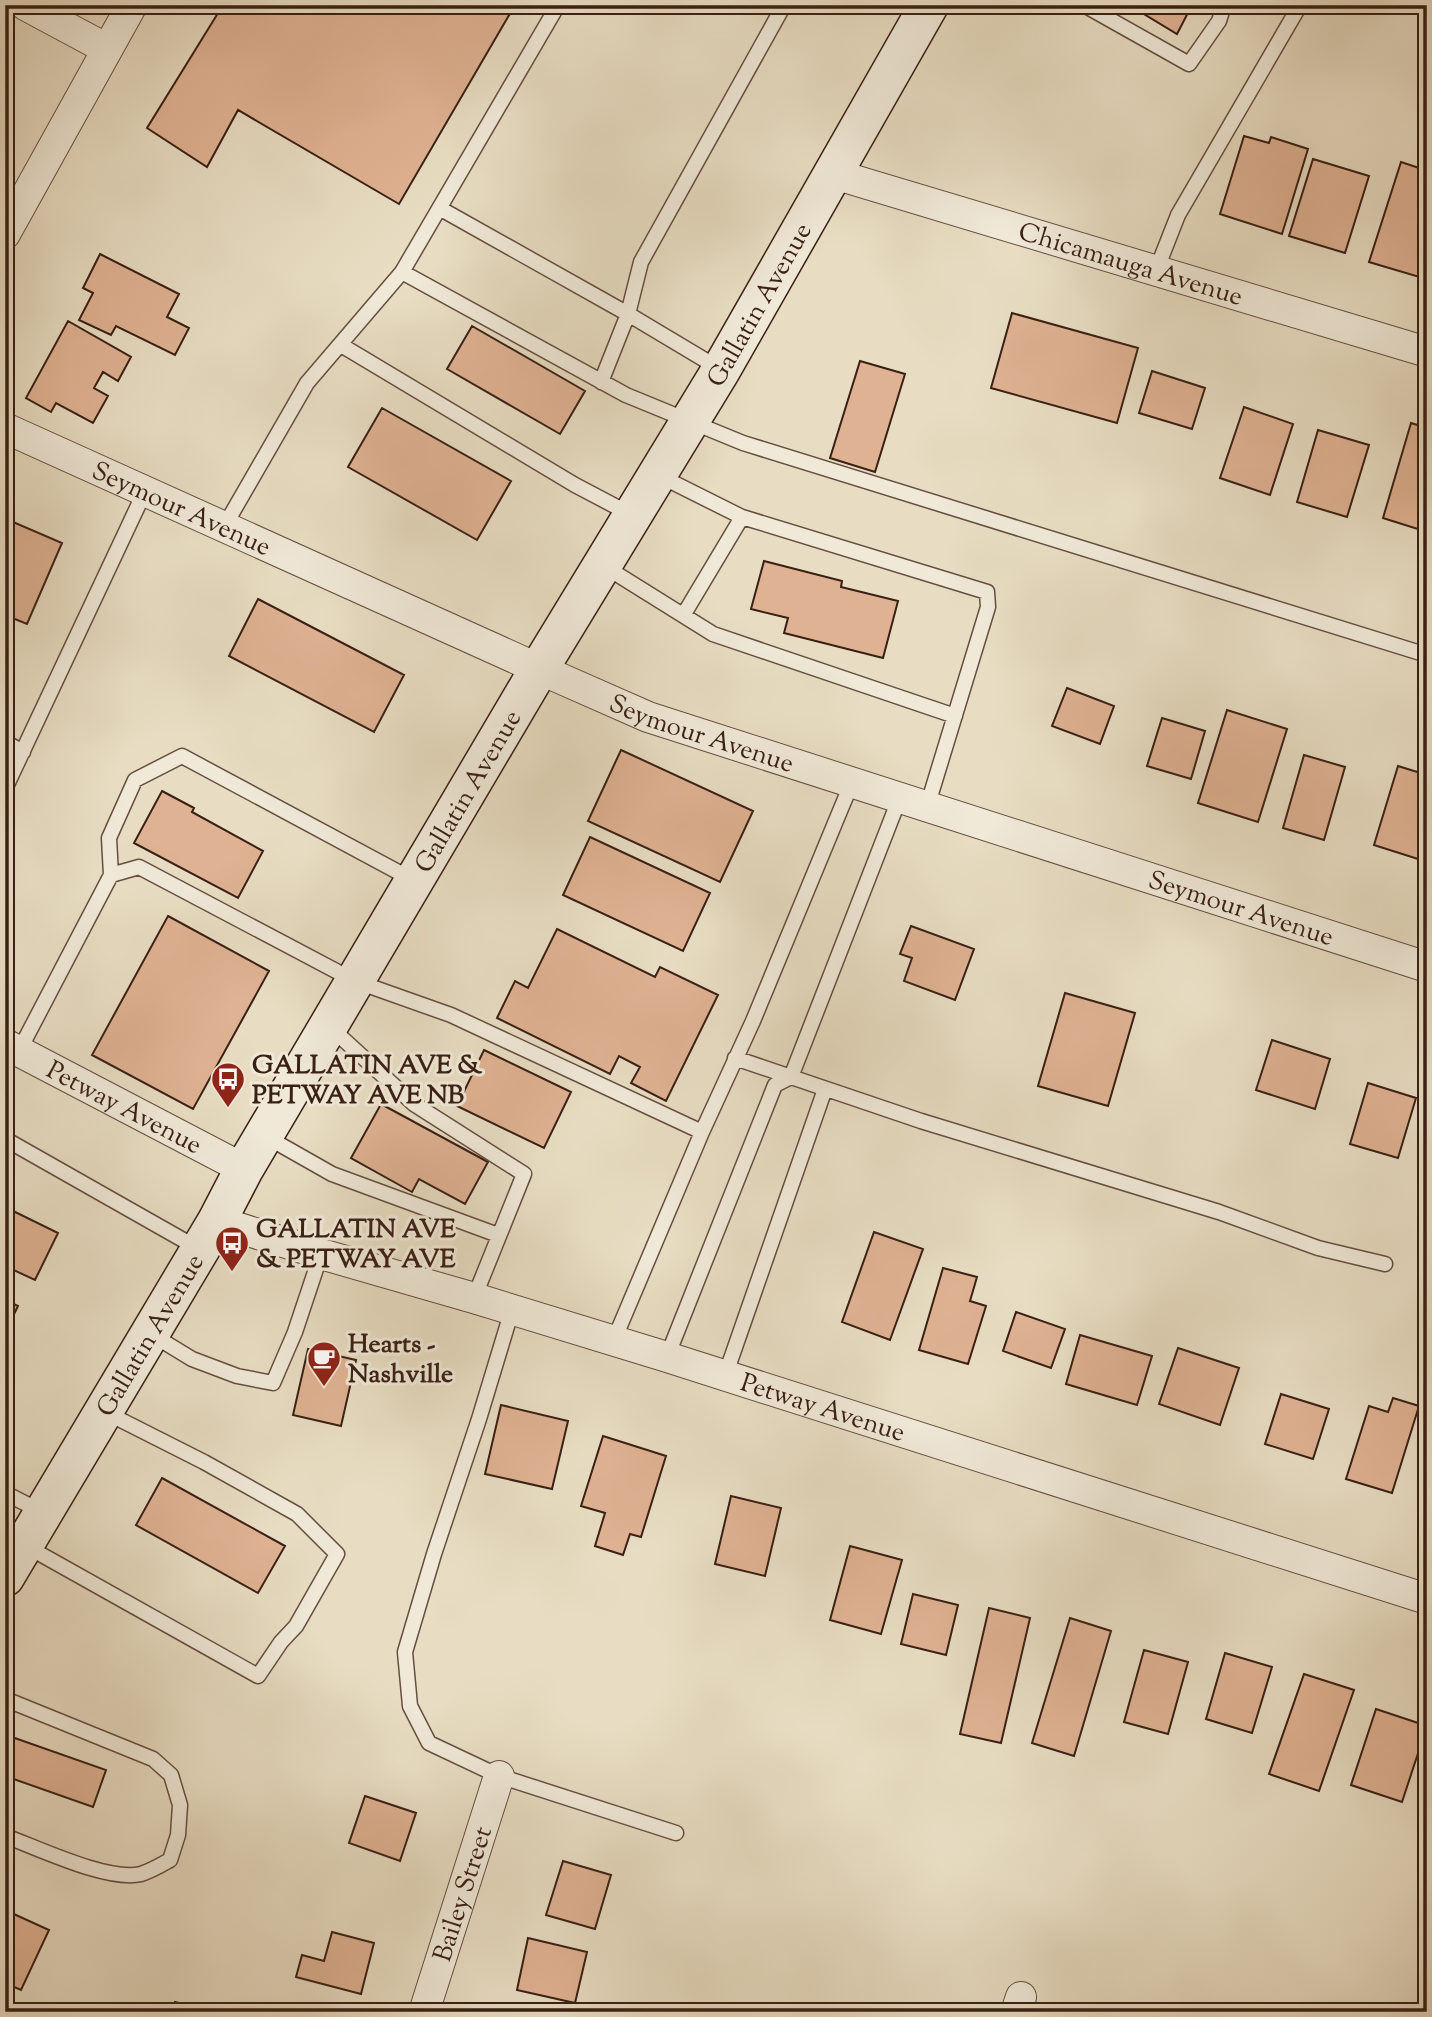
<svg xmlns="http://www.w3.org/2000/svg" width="1432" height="2017" font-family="'Sorts Mill Goudy',serif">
<rect width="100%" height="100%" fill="#e8ddc3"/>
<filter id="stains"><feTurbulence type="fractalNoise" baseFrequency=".00286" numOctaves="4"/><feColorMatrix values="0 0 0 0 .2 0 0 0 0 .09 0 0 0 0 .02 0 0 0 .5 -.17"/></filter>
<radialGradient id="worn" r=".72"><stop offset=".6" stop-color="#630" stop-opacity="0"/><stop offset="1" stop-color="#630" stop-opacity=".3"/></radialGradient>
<!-- building -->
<path fill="#dfb293" stroke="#391f14" stroke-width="2" d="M223,5H515L399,204L238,110L207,167L147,128Z
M1129,5H1192L1177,34Z
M1244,136L1269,143L1271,137L1308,149L1282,234L1220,214Z
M1313,159L1369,176L1345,253L1289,236Z
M1401,162L1422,169L1423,166L1427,167L1426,279L1369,262Z
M100,254L179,294L167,317L189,328L175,355L116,326L111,335L79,320L93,293L83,288Z
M1012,313L1138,348L1117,423L991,388Z
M68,321L131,357L118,381L103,372L94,388L108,396L93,423L56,403L51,412L26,398Z
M472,326L585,391L560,434L447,369Z
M860,361L905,374L875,472L830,458Z
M1152,371L1205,388L1192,429L1139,413Z
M1244,407L1293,424L1270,495L1220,478Z
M382,408L511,481L477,540L348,467Z
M1411,423L1427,428V532L1383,518Z
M1318,430L1369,445L1347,517L1297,502Z
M6,519L62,543L27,624L5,615Z
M764,561L842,581L841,587L898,601L883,658L784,633L788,618L751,609Z
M258,599L404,675L374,732L229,656Z
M1067,688L1114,706L1100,744L1052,726Z
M1227,710L1287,729L1258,822L1198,803Z
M1162,718L1205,731L1191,779L1147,766Z
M621,750L753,811L720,882L588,821Z
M1304,755L1345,767L1324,840L1283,828Z
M1398,766L1427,775V830L1418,859L1374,845Z
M162,791L194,808L192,812L263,851L238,898L134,843Z
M590,837L710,893L683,951L563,895Z
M168,916L269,971L193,1109L92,1055Z
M911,926L974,949L955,1000L904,981L912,958L900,954Z
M557,929L655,977L660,967L718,995L666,1101L631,1083L640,1067L619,1056L610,1074L497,1018L515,981L528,988Z
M1065,993L1135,1013L1108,1106L1038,1086Z
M1272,1040L1330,1059L1315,1109L1256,1090Z
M484,1050L571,1092L544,1148L457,1106Z
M1368,1083L1416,1098L1398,1158L1350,1144Z
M381,1104L488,1162L465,1204L419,1179L412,1192L351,1158Z
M5,1207L58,1233L35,1280L5,1266Z
M874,1232L923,1249L890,1340L842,1322Z
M943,1268L977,1277L970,1301L986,1306L968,1364L919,1350Z
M5,1300L18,1306L5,1333Z
M1016,1312L1065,1329L1051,1368L1003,1351Z
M1080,1335L1152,1356L1137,1405L1066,1384Z
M1178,1348L1239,1368L1220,1425L1159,1404Z
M308,1349L356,1360L341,1426L293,1415Z
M1281,1394L1329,1409L1313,1459L1265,1444Z
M1393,1398L1419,1406L1392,1493L1346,1479L1369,1406L1388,1412Z
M501,1405L568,1421L552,1489L485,1474Z
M603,1436L666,1456L641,1537L630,1534L623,1555L595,1546L605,1513L581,1506Z
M162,1478L285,1546L258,1593L136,1525Z
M731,1496L781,1508L765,1576L715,1564Z
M850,1546L902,1560L881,1634L830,1620Z
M913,1594L958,1605L946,1655L901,1644Z
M989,1608L1030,1618L1001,1743L960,1734Z
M1070,1618L1111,1631L1074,1756L1032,1743Z
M1144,1650L1188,1662L1168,1734L1124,1722Z
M1225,1653L1272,1667L1252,1733L1206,1719Z
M1304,1674L1354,1690L1319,1791L1269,1774Z
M1376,1709L1427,1726L1402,1802L1351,1785Z
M9,1736L106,1770L93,1807L5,1776V1745Z
M365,1796L416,1813L400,1861L349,1843Z
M563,1861L611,1875L595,1929L546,1915Z
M5,1910L49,1930L21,1990L5,1983Z
M332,1932L374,1943L361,1994L296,1977L302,1955L324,1961Z
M528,1938L587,1952L575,2003L517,1990Z
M175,2002L213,2012H173Z"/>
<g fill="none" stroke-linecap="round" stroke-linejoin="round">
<!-- lane casing -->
<g stroke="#654e40" stroke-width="17">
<path id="lane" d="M1084,5L1189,64L1219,21L1224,5
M441,209L628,314L641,262L784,5
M1156,271L1178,215L1300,5
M402,272L626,395L743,443L1427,655
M341,345L575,485L632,515
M601,382L628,314L720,369
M660,476L742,517L987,592L988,607L927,807
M224,527L307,383L402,272L558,5
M604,566L713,634L955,716
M684,614L742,517
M5,742L23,752
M5,789L145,491
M111,875L109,838L135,780L182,756L413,880
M331,1028L414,1104L524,1174L474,1298
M19,1051L111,875L139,867L355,981L451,1015L702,1132
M735,1058L921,1121L1219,1212L1318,1248L1385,1264
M265,1136L332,1174L498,1235
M5,1139L199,1249
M512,1310L479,1419L434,1554L405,1652L410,1706L429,1743L499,1776L676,1833
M151,1334L192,1359L237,1376L273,1383L295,1332L321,1254
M614,1340L702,1132L753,1021L852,782
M667,1357L775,1085L791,1077L900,797
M725,1376L825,1089
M5,1493L42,1512
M26,1546L258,1676L281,1642L296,1626L337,1554L297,1514L204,1462L105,1412
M5,1699L153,1759L171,1775L180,1805L178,1835L170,1860C161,1865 151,1871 141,1874C108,1882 38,1848 5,1836"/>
</g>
<!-- street casing -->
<g stroke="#654e40" stroke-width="32">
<g id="street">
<path d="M25,5L107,49"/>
<path id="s1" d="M834,174L1427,352"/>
<path d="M5,234L132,5"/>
<path id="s2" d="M5,428L539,669L648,717L1427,967"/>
<path id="s3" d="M5,1044L244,1169"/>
<path id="s4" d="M217,1221L321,1254L474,1298L667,1357L1427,1599"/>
<path id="s5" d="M424,2012L499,1776"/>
<path d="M1016,2012L1021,1997"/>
</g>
</g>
<!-- secondary casing -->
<g stroke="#391f14" stroke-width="41">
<g id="secondary">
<path id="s6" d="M5,1577L217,1221L244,1169L539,669L721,370L929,5"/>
</g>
</g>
<!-- lane -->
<use href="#lane" stroke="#f0e9d8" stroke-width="14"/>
<!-- street -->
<use href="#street" stroke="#f0e9d8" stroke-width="30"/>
<!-- secondary -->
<use href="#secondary" stroke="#f0e9d8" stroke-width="38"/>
</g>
<!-- icons -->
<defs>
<g id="bus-pin" transform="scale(1.75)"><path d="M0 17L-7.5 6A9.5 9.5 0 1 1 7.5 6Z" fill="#8f2418" stroke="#f0e9d8"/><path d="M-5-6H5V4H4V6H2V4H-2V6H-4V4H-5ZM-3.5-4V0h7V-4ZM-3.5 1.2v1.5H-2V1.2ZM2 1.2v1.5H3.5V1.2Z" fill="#fff"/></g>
<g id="cafe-pin" transform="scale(1.75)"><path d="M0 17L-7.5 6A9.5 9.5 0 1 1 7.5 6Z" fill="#8f2418" stroke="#f0e9d8"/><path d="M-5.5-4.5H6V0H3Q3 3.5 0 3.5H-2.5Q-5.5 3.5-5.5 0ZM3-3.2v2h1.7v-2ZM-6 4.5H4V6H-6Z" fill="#fff"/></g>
</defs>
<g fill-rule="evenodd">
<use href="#bus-pin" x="228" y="1079"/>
<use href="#bus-pin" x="232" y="1243"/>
<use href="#cafe-pin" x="324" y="1358"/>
</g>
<g text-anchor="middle" stroke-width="6" stroke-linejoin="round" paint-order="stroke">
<!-- street labels -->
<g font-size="26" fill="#391f14" stroke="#f0e9d8">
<text dy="9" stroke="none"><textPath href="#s1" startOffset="310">Chicamauga Avenue</textPath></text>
<text dy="9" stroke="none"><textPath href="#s6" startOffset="1479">Gallatin Avenue</textPath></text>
<text dy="9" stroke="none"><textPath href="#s2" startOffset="194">Seymour Avenue</textPath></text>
<text dy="9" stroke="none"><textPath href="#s2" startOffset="761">Seymour Avenue</textPath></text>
<text dy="9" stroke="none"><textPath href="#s6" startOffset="912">Gallatin Avenue</textPath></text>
<text dy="9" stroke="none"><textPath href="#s2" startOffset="1328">Seymour Avenue</textPath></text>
<text dy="9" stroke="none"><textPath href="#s3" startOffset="135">Petway Avenue</textPath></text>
<text dy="9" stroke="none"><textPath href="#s6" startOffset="282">Gallatin Avenue</textPath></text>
<text dy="9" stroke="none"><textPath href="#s4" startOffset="634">Petway Avenue</textPath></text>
<text dy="9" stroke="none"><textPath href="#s5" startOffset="124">Bailey Street</textPath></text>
</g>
<!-- poi labels -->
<g font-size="26" font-weight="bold" fill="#391f14" stroke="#f0e9d8" text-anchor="start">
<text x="252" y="1073">GALLATIN AVE &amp;<tspan x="252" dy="30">PETWAY AVE NB</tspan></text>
<text x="256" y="1237">GALLATIN AVE<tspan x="256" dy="30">&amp; PETWAY AVE</tspan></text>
<text x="348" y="1352">Hearts -<tspan x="348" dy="30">Nashville</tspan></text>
</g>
</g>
<!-- margin -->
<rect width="1432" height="2017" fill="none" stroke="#e8ddc3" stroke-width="28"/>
<rect x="7" y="7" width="1418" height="2003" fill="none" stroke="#391f14" stroke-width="3.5"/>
<rect x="14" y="14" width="1404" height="1989" fill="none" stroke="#391f14" stroke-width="2"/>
<rect width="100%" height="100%" filter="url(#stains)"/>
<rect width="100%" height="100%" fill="url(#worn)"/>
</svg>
